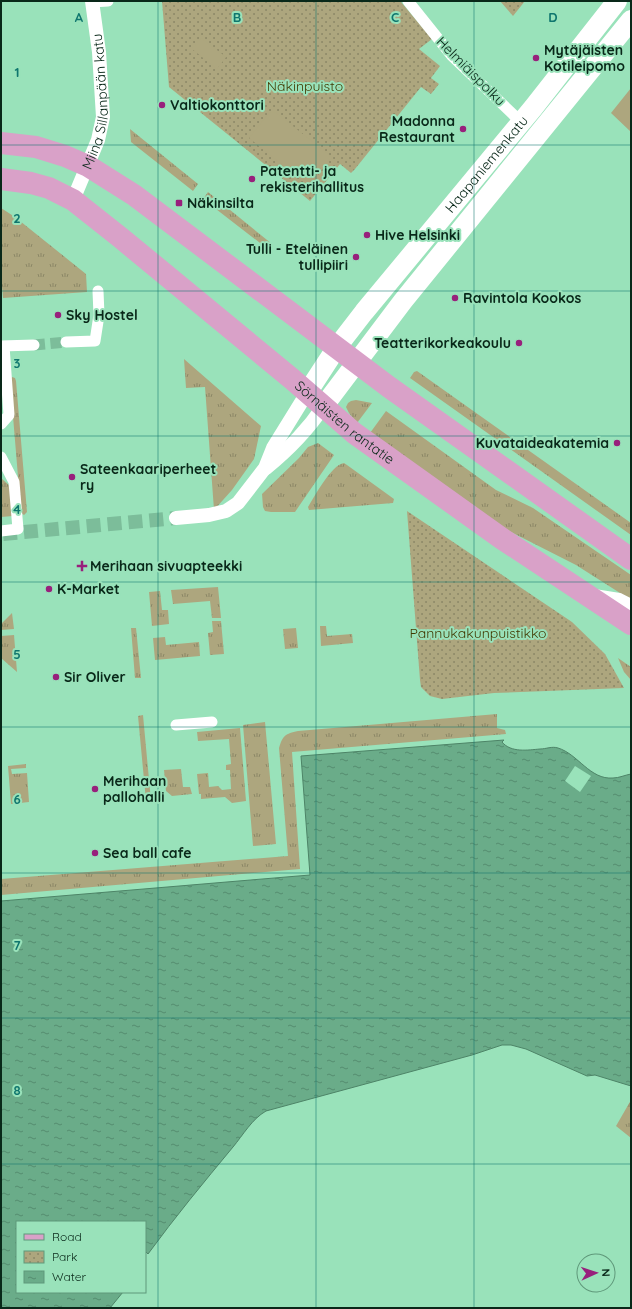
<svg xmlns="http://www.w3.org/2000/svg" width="632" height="1309" font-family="Quicksand,sans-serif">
<defs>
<pattern id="grass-tufts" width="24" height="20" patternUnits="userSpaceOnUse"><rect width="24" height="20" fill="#ada67e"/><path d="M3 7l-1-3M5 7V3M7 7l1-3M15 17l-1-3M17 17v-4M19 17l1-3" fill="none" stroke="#8b8766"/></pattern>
<pattern id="park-dots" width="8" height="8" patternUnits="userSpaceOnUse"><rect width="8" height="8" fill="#ada67e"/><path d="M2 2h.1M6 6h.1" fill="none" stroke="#8b8766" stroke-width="1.8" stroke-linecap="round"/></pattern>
<pattern id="water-ripples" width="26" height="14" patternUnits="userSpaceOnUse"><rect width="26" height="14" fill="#6aac89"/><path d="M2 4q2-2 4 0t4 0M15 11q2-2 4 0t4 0" fill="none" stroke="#558c6f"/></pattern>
</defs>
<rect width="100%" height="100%" fill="#99e2ba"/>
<!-- grass -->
<path fill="url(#grass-tufts)" d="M130,129L198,184L193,191L131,142Z
M208,192L272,244L273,253L203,199Z
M1,208L15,217L86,274L87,292L3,298L1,276Z
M184,359L261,426L254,459L232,490L214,510L205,387L186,388Z
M417,371L631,523V535L410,378L414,372Z
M12,377L15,378L16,381L27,512L24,515L21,513L10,380Z
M356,400L372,403L357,423L349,413L346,407L348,403L351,401Z
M386,411L496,490L533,508L631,575V600L576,565L507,530L370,433Z
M318,443L334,455L295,512H271L265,511L263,507L262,494L299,458L308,447Z
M344,463L347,465L394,499L393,503L309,510L308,507C315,496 331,465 344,463Z
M1,478L10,486L13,516L1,517Z
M218,587L221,618H212L210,601L173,604L171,590Z
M160,591L162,610H168L169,624L152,626L149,592Z
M12,613L14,629L1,630V624Z
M212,621H221L224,654L210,655L208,633L213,632Z
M320,626H326L327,636L352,634L353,643L321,646Z
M131,628H136L141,678H135Z
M296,628L298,648L285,649L283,629Z
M14,635L17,672L1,658V636Z
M165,637L166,645L199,642L200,656L155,660L153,638Z
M618,658L631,667V680L624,672Z
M497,714V728L505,730L506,734L292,752L300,869L1,895V879L288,856L279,748C283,735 285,734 298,731Z
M143,715L151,801H146L138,716Z
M265,722L276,844L253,846L243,725Z
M240,728L246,801L232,803L225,797L201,799V794H199L197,774L208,773L209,787L218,786L222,790L231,789L230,770H226V765L231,764L229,739L198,741L197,732Z
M26,764V768L11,769L12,774L27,773L29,802L11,804L8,766Z
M181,769L183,787H190L192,794L172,796L166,791L164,770Z
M631,1100V1138L616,1126Z"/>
<!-- park -->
<path fill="url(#park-dots)" d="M162,1L401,2L432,39L419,49L440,66L431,78L439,84L431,94L421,87L355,169L351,173L340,164L310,201L169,87Z
M500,1H525L513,16Z
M407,511L572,622L605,654L624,688L494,693L442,699L430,696L421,687L420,680Z"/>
<!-- pitch -->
<path fill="#ada67e" d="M201,38L226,57L217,69L192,49Z
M631,88V132L611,113Z
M275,112L332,157L309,186L249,138L269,113Z"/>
<!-- water -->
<path fill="url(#water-ripples)" stroke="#4d8467" d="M504,740L502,742C511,753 528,750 540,749C546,749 552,746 558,748C578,754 590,780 613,778C619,778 625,775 631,774V1086L595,1075L587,1076L526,1049L511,1045H502L472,1055L266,1111C252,1119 243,1135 233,1147C204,1182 175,1217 148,1254L145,1251V1222H17V1292H123L110,1308H1V901L310,875L301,756Z"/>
<!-- pier -->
<path fill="#99e2ba" d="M575,766L591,776L580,792L565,781Z"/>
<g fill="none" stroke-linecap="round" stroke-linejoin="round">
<!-- pedestrian-tunnel -->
<path stroke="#7cbd9a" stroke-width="11" stroke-dasharray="11 5.5" stroke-linecap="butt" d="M34,345L66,342"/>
<!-- minor-tunnel -->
<path stroke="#7cbd9a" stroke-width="14" stroke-dasharray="14 7" stroke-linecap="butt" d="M3,534L176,518"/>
<!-- pedestrian -->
<path stroke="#fff" stroke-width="11" d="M408,1L452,56L520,121
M92,2L108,1
M66,342L95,341L99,315L98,291
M1,346L34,345
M1,424L9,415L4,346
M1,457L14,482L18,529L1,531
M176,725L212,722"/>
<!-- minor -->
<g stroke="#fff" stroke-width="14">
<path id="s1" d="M73,200L98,140L103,117L99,52L92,1"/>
<path d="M266,468C288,450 307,431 323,407"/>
<path d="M176,518L209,515L226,511L238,503L265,468L273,448L307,393"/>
<path d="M594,596L619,600L631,606"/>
</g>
<!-- secondary -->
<g stroke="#fff" stroke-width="20">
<path id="s2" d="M307,393L337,347L364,312L533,108L617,1"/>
<path d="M323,407L403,301L631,20"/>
</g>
<!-- primary -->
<g stroke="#d9a1c8" stroke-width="22">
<path d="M1,143L36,147L65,156L88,166L134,195L389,387L631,559"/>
<path id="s3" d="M1,179L31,183L49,188L73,200L121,238L292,379L354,433L501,538L631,624"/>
</g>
</g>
<!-- grid -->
<path fill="none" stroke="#0f766e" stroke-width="1" stroke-opacity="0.55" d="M158,1V1308M316,1V1308M474,1V1308M1,145H631M1,291H631M1,436H631M1,582H631M1,727H631M1,873H631M1,1018H631M1,1164H631"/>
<!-- markers -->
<g fill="#98207c" stroke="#99e2ba" stroke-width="1.5">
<circle cx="536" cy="58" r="4"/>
<circle cx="162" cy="105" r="4"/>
<circle cx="463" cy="129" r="4"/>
<circle cx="252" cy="179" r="4"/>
<rect x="175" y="199" width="8" height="8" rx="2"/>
<circle cx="367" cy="235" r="4"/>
<circle cx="356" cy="257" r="4"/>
<circle cx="455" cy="298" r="4"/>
<circle cx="58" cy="315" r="4"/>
<circle cx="519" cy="343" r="4"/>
<circle cx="617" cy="443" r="4"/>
<circle cx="72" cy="477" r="4"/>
<path d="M80 560h4v4h4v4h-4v4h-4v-4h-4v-4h4z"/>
<circle cx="49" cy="589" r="4"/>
<circle cx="56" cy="677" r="4"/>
<circle cx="95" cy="789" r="4"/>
<circle cx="95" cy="853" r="4"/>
</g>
<g text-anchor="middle" stroke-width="4" stroke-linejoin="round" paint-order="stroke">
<!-- poi labels -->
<g font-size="14" font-weight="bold" fill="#092819" stroke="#99e2ba" text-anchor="start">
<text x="544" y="55">Mytäjäisten<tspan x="544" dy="16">Kotileipomo</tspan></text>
<text x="170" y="110">Valtiokonttori</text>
<text x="455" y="126" text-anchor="end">Madonna<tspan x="455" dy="16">Restaurant</tspan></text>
<text x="260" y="176">Patentti- ja<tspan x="260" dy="16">rekisterihallitus</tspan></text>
<text x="187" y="208">Näkinsilta</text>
<text x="375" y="240">Hive Helsinki</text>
<text x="348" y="254" text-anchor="end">Tulli - Eteläinen<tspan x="348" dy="16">tullipiiri</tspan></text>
<text x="463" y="303">Ravintola Kookos</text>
<text x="66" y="320">Sky Hostel</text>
<text x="511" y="348" text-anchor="end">Teatterikorkeakoulu</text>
<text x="609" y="448" text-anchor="end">Kuvataideakatemia</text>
<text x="80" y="474">Sateenkaariperheet<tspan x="80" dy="16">ry</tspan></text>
<text x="90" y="571">Merihaan sivuapteekki</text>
<text x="57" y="594">K-Market</text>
<text x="64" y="682">Sir Oliver</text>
<text x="103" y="786">Merihaan<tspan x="103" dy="16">pallohalli</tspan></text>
<text x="103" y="858">Sea ball cafe</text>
</g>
<!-- street labels -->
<g font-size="14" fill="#092819" stroke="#99e2ba">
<text transform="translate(471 71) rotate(45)" y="5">Helmiäispolku</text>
<text dy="5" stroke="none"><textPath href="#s1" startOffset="103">Miina Sillanpään katu</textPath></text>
<text dy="5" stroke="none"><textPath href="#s2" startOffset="291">Haapaniemenkatu</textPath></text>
<text dy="5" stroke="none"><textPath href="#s3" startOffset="427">Sörnäisten rantatie</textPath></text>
</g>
<!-- park labels -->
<g font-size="14" fill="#423a03" stroke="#99e2ba">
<text x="305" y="91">Näkinpuisto</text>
<text x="478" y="638">Pannukakunpuistikko</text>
</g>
</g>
<g font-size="13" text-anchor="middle" font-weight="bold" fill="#0f766e" stroke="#99e2ba" stroke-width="4" stroke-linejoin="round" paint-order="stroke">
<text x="79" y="22">A</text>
<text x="237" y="22">B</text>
<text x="395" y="22">C</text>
<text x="553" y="22">D</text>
<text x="17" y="77">1</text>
<text x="17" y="223">2</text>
<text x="17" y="368">3</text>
<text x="17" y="514">4</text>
<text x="17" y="659">5</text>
<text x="17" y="804">6</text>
<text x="17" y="950">7</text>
<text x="17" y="1095">8</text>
</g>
<!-- border -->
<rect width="632" height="1309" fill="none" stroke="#092819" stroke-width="4"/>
<!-- legend -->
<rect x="16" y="1221" width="130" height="72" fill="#99e2ba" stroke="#5f987a"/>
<rect x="24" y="1234" width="20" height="6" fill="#d9a1c8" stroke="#5f987a"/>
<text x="52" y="1241" font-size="12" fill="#092819">Road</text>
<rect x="24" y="1251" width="20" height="12" fill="url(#park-dots)" stroke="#5f987a"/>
<text x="52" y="1261" font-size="12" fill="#092819">Park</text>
<rect x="24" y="1271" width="20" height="12" fill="url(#water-ripples)" stroke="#5f987a"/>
<text x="52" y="1281" font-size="12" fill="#092819">Water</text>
<!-- north arrow -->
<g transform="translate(596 1273) rotate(87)"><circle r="19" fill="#99e2ba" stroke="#5f987a"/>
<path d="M0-3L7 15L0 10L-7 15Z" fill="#98207c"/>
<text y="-6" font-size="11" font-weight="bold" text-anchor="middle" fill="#092819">N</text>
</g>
</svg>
